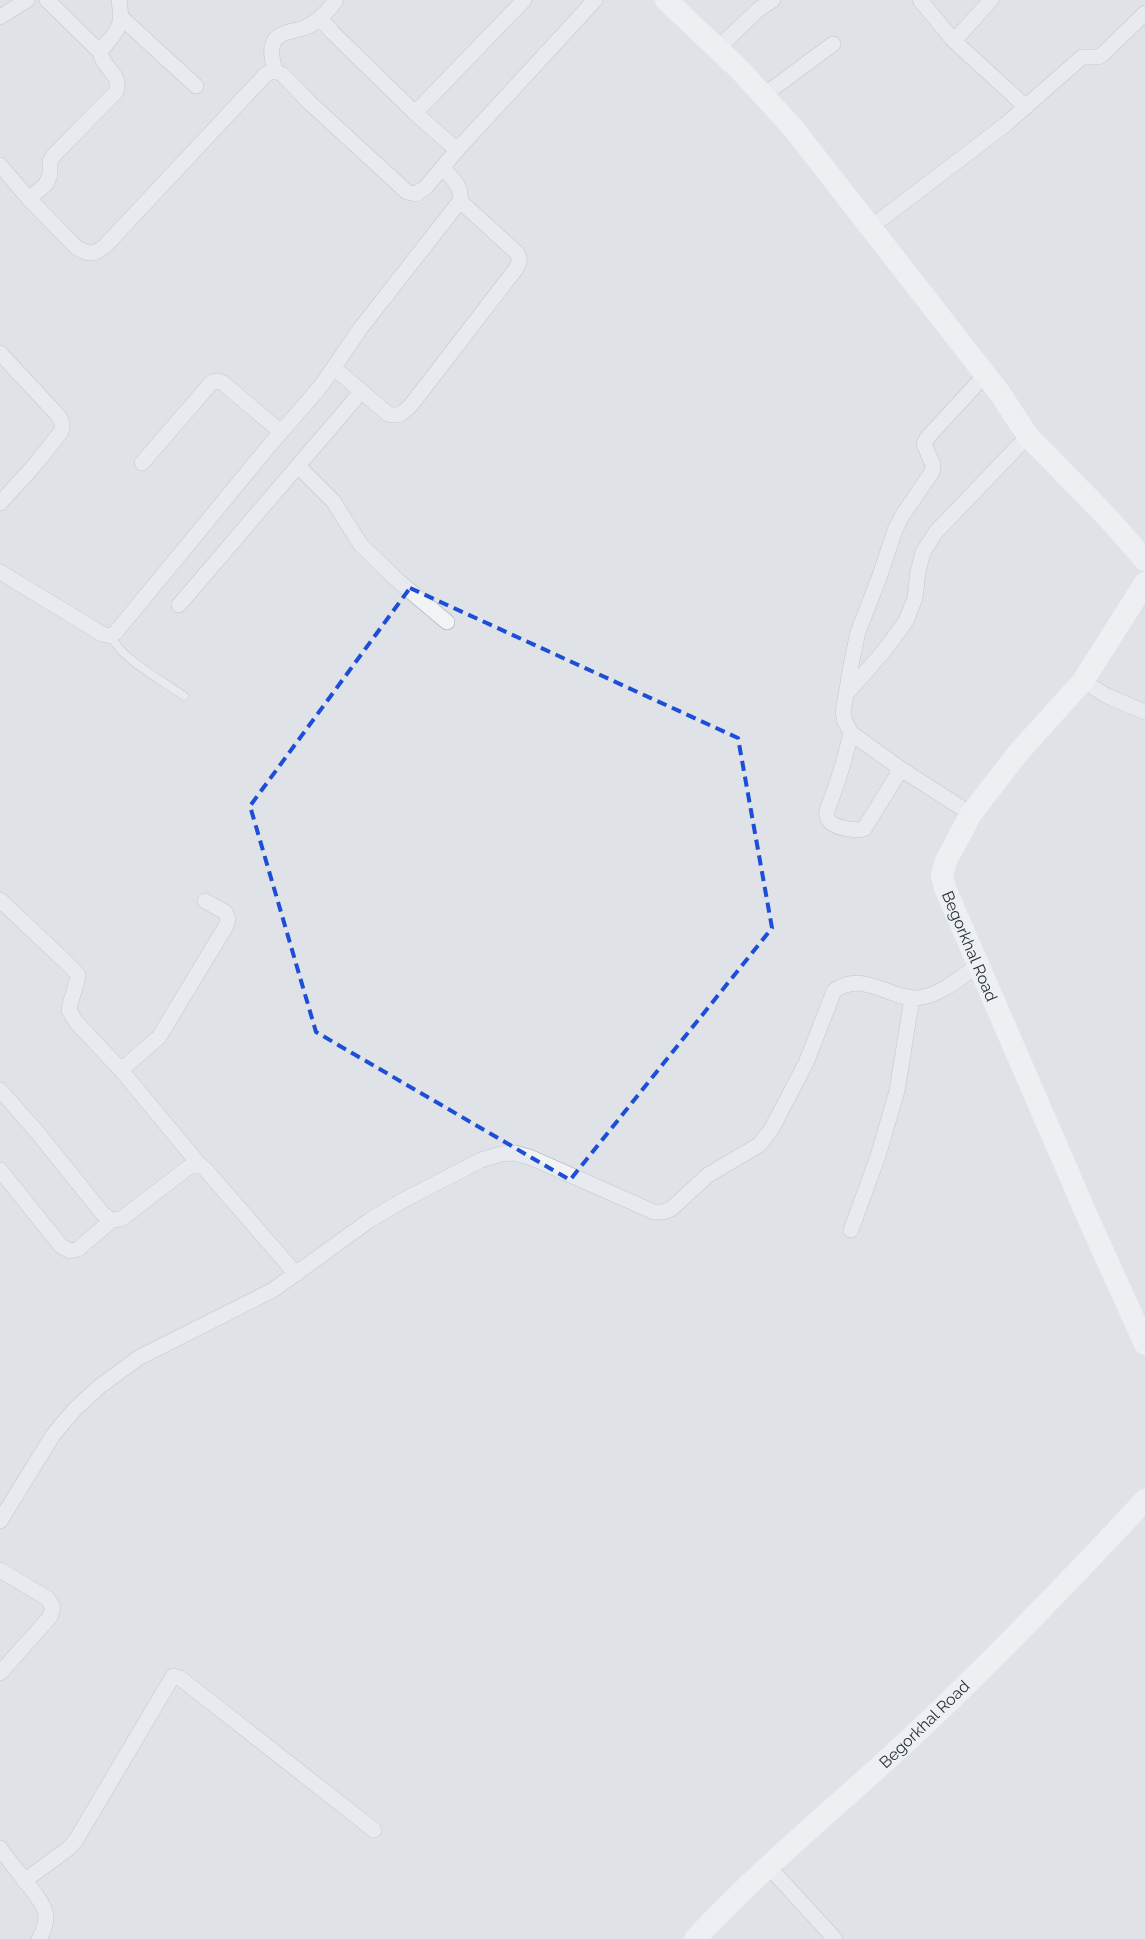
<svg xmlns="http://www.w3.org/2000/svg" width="1145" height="1939" font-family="Raleway,sans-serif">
<rect width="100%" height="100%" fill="#dfe2e7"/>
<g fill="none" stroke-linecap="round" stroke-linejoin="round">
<!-- lane casing -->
<g stroke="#a5a9b0" stroke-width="9">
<path id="lane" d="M111,636C121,659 163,681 184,696"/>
</g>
<!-- street casing -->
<g stroke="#a5a9b0" stroke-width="16">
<path id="street" d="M47,0L100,52
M920,0L954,41
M991,0L954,41L1026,107
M0,17L27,0
M122,18L196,86
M320,18L332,32L415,113L457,150
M717,49L759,9L773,0
M275,70C271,56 267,39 285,33C291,31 298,30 304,28C317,23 328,11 336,0
M764,95L833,44
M415,113L524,0
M0,165L29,199L76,247C88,255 94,255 105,246L266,74L275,70L283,75L309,102L407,192L416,194L426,187L457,150L595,0
M29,199L46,184L50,175V161L54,155L116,92C122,73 104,71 100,52C117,29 124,30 119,0
M871,227L1005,125L1082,57H1098L1103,54L1145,13
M0,353L55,412C61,419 64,423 61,432L33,467L0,503
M334,368L388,414C399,417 403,413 411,405L515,270C519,263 522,259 516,252L460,201
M142,463L212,382L218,381L223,383L281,432
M298,466L333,501L361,545L397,580L447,622
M0,572L102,634L111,636L116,632L269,446L321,386L360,329L460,201C462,185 452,179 443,168
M179,605L361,392
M1083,681L1107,696L1145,712
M848,692L884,651L906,621L915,598L918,571L923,552L936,532L1028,436
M851,733C846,754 840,776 832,797C830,804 824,812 828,819C832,828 855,831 864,829L901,769
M971,814L901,769L851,733L845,722L843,712L852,660L858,632L879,578L895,530L902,516L932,472L933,465L924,444L927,438L985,375
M0,900L70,966L78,975C76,988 71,998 69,1010L76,1022L121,1070L199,1164
M121,1070L159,1037L226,926L228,919L225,912L205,901
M0,1090L37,1132L103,1214L112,1220L121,1219L189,1167L199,1164L206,1170L296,1274
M0,1170L61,1246L70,1251L78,1249L112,1220
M851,1230L878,1156L897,1091L912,998
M0,1521L53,1435L75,1409L100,1386L140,1357L273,1290L370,1220L400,1202L481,1160L501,1154L515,1153L532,1158L654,1212H663L671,1209L708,1175L759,1145L771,1130L806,1063L834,991C865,968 893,1004 923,997C943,993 961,977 977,966
M0,1570L47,1598L53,1607L50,1617L0,1673
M0,1848C10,1865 45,1899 46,1916C46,1925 43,1932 39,1939
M768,1866L835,1939
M24,1881L69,1848L76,1840L173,1676L180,1678L374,1830"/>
</g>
<!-- lane -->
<use href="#lane" stroke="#f1f3f5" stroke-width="8"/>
<!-- street -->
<use href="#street" stroke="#f1f3f5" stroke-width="15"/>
<!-- secondary -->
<path stroke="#fff" stroke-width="22" d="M666,0L741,71L793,128L999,392L1028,436L1108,518L1145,560
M1145,583L1083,681L1018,753L971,814L946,861L942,875L945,888L1088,1218L1145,1344
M695,1939C760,1869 833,1810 903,1745C987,1667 1067,1584 1145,1500"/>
</g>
<!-- marked area -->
<path d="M0 0H1145V1939H0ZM410,588L738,738L772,928L570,1180L316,1032L250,806Z" fill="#dfe2e7" fill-opacity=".55" fill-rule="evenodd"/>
<path fill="none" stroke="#1d4ed8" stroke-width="4" stroke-dasharray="10 6" stroke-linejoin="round" d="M410,588L738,738L772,928L570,1180L316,1032L250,806Z"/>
<g text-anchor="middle" stroke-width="4" stroke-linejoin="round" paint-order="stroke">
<!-- street labels -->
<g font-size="16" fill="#2a303c" stroke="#eef1f4">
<text transform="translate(970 946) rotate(67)" y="6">Begorkhal Road</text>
<text transform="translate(924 1724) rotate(-44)" y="6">Begorkhal Road</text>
</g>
</g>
</svg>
